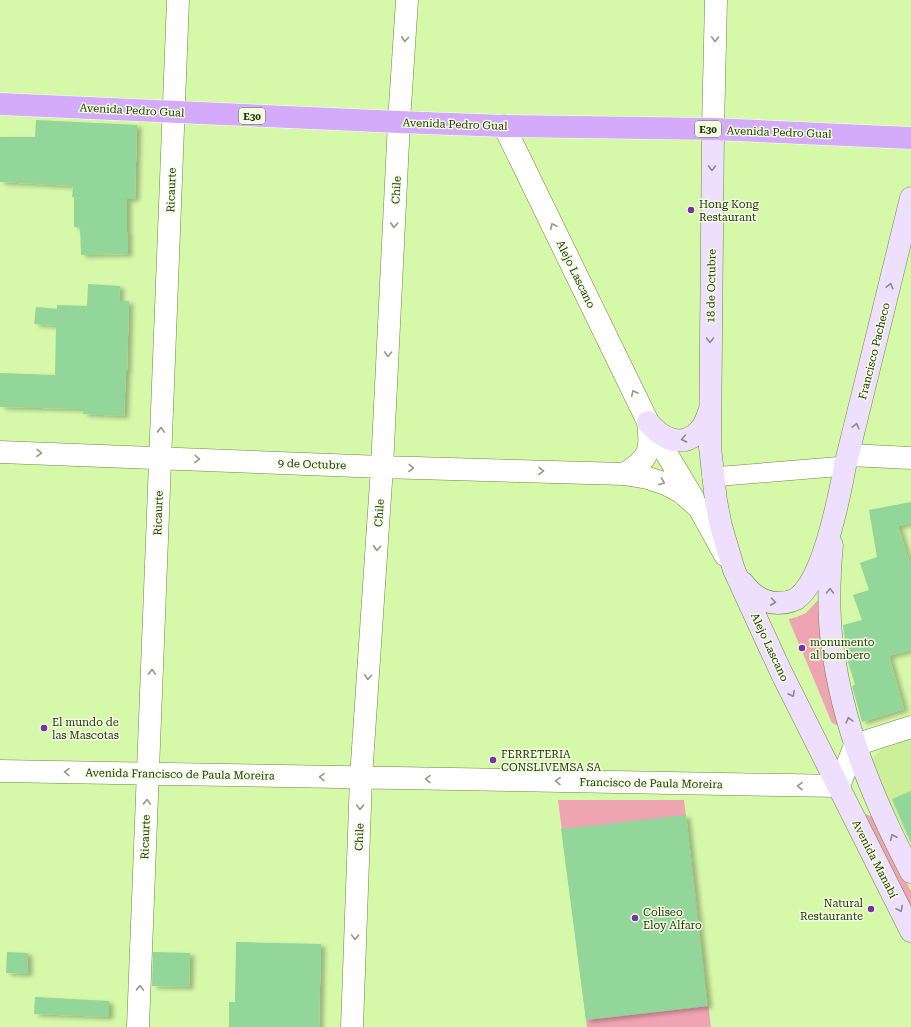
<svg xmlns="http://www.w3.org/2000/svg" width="911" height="1027" font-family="'Roboto Serif',serif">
<defs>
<filter id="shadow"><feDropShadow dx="4.5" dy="2.5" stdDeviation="2" flood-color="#0004"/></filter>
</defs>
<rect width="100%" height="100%" fill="#d6f9a9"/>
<!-- built -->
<path fill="#cbf099" d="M911,738V844L873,770L872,761L875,755L885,747Z"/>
<!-- green -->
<path fill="#efa4b2" d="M819,599L839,723L837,725L832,723L789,620V619L797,617L806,613Z
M558,800H684L711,1027H587Z
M866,814L872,817L911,891V907L865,820Z"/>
<!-- building -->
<path fill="#92d69a" filter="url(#shadow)" d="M36,120L137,125L135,199H127V232H128V254L81,255L80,228L74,227V197H72L73,186L0,182V137H35Z
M88,284L120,286L119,301H129L127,371H126L124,416L83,414V409L0,407V373L55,375L56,326L34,324L36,307L57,309V305L87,306Z
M911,502V523L898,526L911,567V650L889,656L904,709L862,722L852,686L855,685L848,662L843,625L862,620L853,595L869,590L860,563L877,557L869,510Z
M911,791V843L892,799Z
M686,815L708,1006L586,1020L561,829Z
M236,942L321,944L319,1027H229V1002H235Z
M7,952L28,953V974L6,973Z
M153,952L190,953L189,987L152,986Z
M35,997L109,1001V1017L34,1014Z"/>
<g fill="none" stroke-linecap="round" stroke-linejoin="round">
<!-- pedestrian casing -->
<g stroke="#6c893e" stroke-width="20">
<path id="pedestrian" d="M712,477L845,466"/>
</g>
<!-- minor casing -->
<g stroke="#6c893e" stroke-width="23">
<path id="minor" d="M504,126L648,422C652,451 649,459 624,474
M648,423L693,498
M0,452L382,467L624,474L648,478L666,484L681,492L699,508L725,555
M849,455L911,458
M0,771L839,786L855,745L911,727
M138,1027L178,0
M352,1027L361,778L382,467L399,122L407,0"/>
</g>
<!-- tertiary casing -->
<g stroke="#6c893e" stroke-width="23">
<path id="tertiary" d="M713,129L716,0"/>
</g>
<!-- secondary casing -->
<g stroke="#6c893e" stroke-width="23">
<path id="secondary" d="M713,129L710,447L716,501L721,526L734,570L782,674L911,931
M648,422C662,439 683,450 701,429C704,425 707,418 709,412
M832,545C829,577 828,611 832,643C842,724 873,800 911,872
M743,583C752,595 763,603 778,603C785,603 790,602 796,599C823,581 839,498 845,466L911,198"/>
</g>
<!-- trunk casing -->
<g stroke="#fff" stroke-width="23">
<path id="trunk" d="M0,104L399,122L504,126L713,129L911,138"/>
</g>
<!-- pedestrian -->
<use href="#pedestrian" stroke="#fff" stroke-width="19"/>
<!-- minor -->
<use href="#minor" stroke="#fff" stroke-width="22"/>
<!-- tertiary -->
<use href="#tertiary" stroke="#fff" stroke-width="22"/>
<!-- secondary -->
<use href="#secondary" stroke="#efdffe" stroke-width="22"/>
<!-- trunk -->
<use href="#trunk" stroke="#d4aafb" stroke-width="22"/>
</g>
<!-- one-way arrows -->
<defs><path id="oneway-chevron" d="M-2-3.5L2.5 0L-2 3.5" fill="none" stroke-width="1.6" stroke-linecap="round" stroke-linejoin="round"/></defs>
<g stroke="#929989">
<use href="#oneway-chevron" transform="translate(405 39) rotate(94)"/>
<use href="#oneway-chevron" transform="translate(715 39) rotate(92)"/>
<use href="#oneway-chevron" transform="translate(394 225) rotate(93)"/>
<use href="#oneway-chevron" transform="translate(553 226) rotate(-116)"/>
<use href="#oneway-chevron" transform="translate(388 354) rotate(93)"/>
<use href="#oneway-chevron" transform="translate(634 393) rotate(-116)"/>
<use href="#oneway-chevron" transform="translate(161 430) rotate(-88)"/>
<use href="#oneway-chevron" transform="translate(39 453) rotate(2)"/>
<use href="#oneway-chevron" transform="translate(197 459) rotate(2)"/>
<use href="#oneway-chevron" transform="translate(411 468) rotate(2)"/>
<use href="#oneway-chevron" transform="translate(541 471) rotate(2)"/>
<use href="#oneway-chevron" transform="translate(662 482) rotate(21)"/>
<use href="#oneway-chevron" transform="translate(377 548) rotate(94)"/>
<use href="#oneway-chevron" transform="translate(152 672) rotate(-88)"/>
<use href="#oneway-chevron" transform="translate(368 677) rotate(94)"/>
<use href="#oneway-chevron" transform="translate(67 772) rotate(-179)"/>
<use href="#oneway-chevron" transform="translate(322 777) rotate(-179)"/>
<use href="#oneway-chevron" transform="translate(428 779) rotate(-179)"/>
<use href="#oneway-chevron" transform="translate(558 781) rotate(-179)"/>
<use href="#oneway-chevron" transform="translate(800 786) rotate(-179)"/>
<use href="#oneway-chevron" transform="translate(147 802) rotate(-88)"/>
<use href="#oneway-chevron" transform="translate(360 807) rotate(92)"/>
<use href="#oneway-chevron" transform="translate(355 937) rotate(92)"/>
<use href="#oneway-chevron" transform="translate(140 988) rotate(-88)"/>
</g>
<g stroke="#8a8988">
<use href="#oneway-chevron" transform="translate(712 168) rotate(91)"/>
<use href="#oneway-chevron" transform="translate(890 286) rotate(-76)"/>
<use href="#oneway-chevron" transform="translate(710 340) rotate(91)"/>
<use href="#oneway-chevron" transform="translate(856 426) rotate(-76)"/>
<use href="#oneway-chevron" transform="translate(684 439) rotate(168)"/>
<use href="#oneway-chevron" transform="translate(830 591) rotate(-89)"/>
<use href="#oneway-chevron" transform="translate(773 602) rotate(7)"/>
<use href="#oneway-chevron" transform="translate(792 694) rotate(63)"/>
<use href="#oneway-chevron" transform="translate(849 720) rotate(-105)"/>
<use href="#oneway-chevron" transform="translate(893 837) rotate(-115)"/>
<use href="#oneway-chevron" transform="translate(900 909) rotate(63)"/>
</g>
<!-- markers -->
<g fill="#7633a7" stroke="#f0fedf" stroke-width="1.5">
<circle cx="691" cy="210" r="4"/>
<circle cx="802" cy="648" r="4"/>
<circle cx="44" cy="728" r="4"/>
<circle cx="493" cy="760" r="4"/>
<circle cx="871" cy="909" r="4"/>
<circle cx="635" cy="918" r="4"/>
</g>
<g text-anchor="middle" stroke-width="3" stroke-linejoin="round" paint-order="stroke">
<!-- shield labels -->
<g fill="#f0fedf" stroke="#637050" stroke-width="1">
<rect x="239" y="108" width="26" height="16" rx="3"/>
<rect x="695" y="121" width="26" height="16" rx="3"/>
</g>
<g font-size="10" font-weight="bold" fill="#263313">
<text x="252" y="120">E30</text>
<text x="708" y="133">E30</text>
</g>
<!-- street labels -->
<g font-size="11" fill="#263313" stroke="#f0fedf">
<text transform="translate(132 110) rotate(3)" y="4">Avenida Pedro Gual</text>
<text transform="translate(455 124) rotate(2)" y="4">Avenida Pedro Gual</text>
<text transform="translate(779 132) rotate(2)" y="4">Avenida Pedro Gual</text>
<text transform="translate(171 190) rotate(-88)" y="4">Ricaurte</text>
<text transform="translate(396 190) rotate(-87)" y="4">Chile</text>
<text transform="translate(576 274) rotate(64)" y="4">Alejo Lascano</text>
<text transform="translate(711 286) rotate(-89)" y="4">18 de Octubre</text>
<text transform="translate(874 351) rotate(-76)" y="4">Francisco Pacheco</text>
<text transform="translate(312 464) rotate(2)" y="4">9 de Octubre</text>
<text transform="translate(158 513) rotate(-88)" y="4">Ricaurte</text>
<text transform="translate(379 513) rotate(-86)" y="4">Chile</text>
<text transform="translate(770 647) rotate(65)" y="4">Alejo Lascano</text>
<text transform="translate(180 774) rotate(1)" y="4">Avenida Francisco de Paula Moreira</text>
<text transform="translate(651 783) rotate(1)" y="4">Francisco de Paula Moreira</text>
<text transform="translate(145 837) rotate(-88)" y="4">Ricaurte</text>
<text transform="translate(359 837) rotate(-88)" y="4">Chile</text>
<text transform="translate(875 859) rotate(63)" y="4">Avenida Manabí</text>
</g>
<!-- poi labels -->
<g font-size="11" fill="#263313" stroke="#f0fedf" text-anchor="start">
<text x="699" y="208">Hong Kong<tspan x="699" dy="13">Restaurant</tspan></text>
<text x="810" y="646">monumento<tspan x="810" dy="13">al bombero</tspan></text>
<text x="52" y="726">El mundo de<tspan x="52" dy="13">las Mascotas</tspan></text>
<text x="501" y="758">FERRETERIA<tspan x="501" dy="13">CONSLIVEMSA SA</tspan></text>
<text x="863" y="907" text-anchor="end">Natural<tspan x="863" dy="13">Restaurante</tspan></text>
<text x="643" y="916">Coliseo<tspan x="643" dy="13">Eloy Alfaro</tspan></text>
</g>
</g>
</svg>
